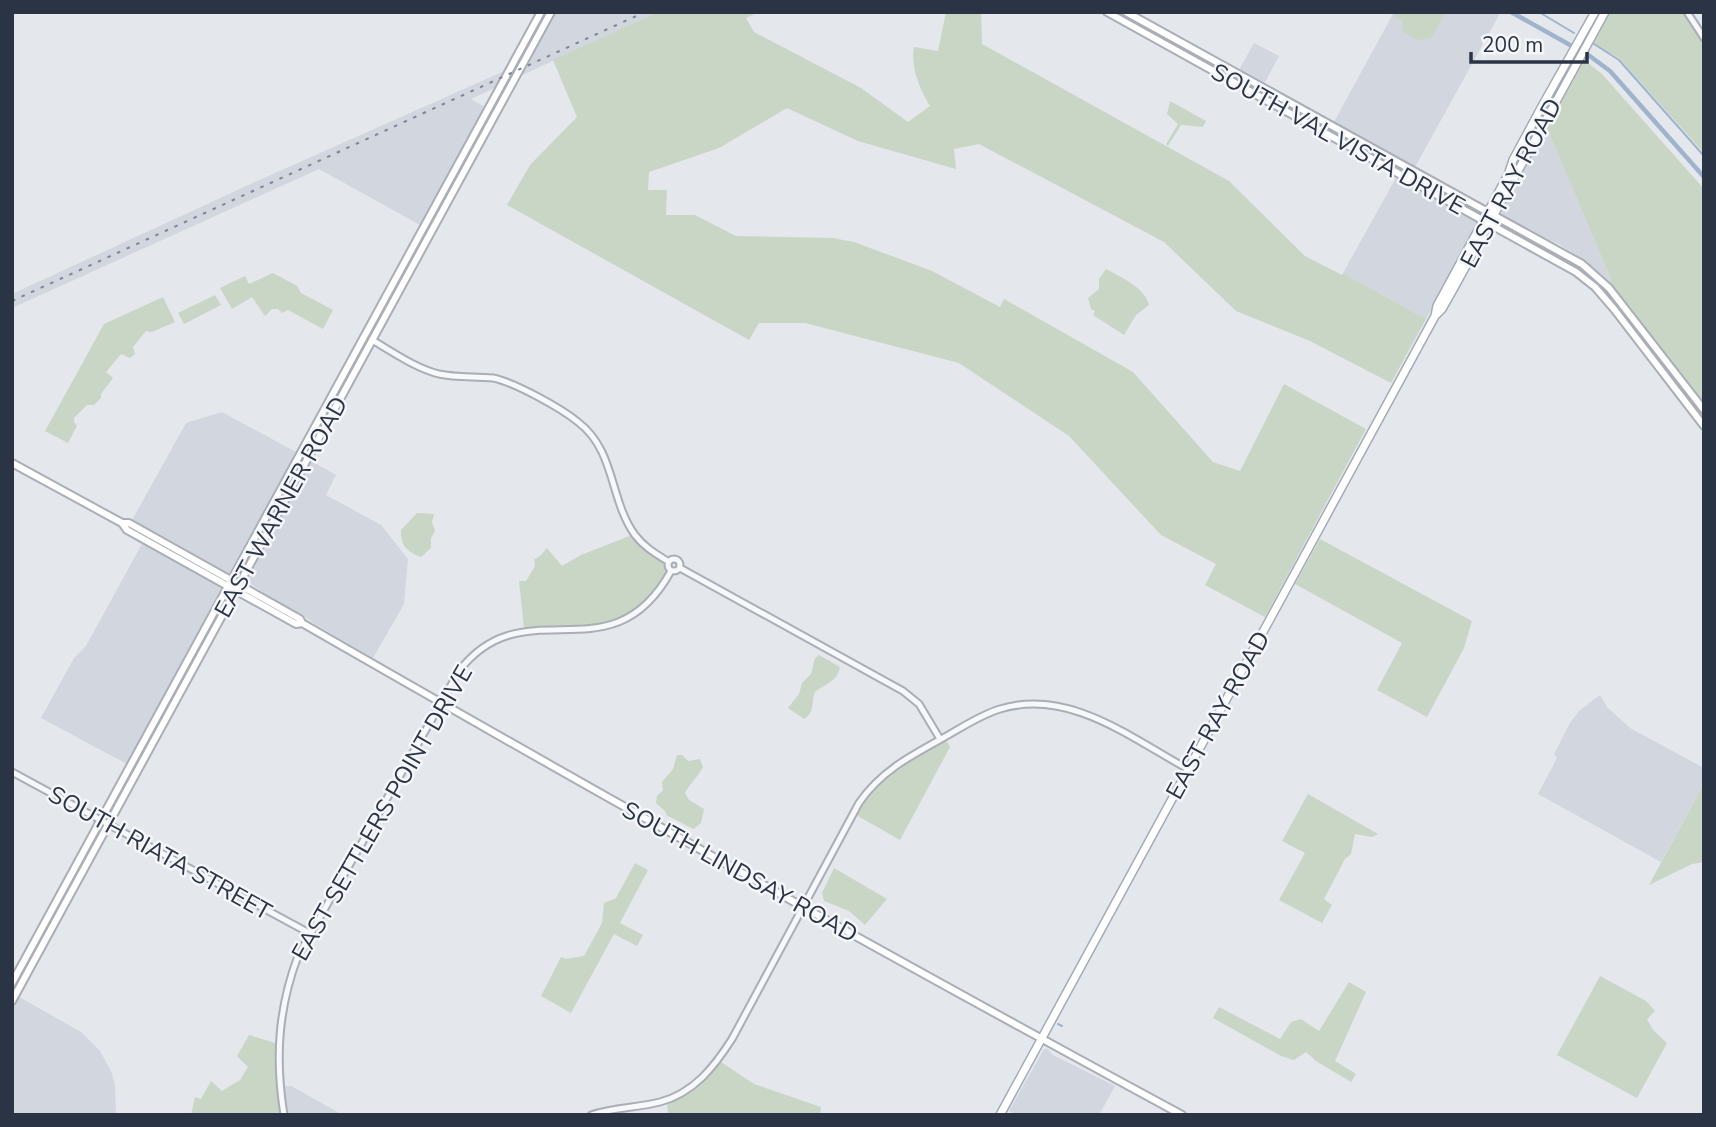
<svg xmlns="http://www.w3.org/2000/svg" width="1716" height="1127" font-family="'Nunito Sans',sans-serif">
<rect width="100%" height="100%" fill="#e4e7ec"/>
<!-- built -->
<path fill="#d2d6de" d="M555,12H658L471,99L485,107L420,225L319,169L12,308V294L255,182L529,60Z
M1394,12H1498L1499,15L1415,167L1334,122Z
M1254,43L1279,56L1264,84L1239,70Z
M1546,126L1611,279L1609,282L1593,267L1559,244L1540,236L1502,214V209L1522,177L1526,164Z
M1397,176L1476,219L1478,223L1426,319L1343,273Z
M222,412L296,452L232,572L227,574L170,540L131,522L186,423Z
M311,461L336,475L326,495L381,525L408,559L404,604L373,658L315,624L303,615L276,602L247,581Z
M143,542L221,585L223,589L127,764L41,718L74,658L86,646Z
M1600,695L1607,707L1630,728L1704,768V783L1661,862L1538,794L1557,758L1554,754L1570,723L1579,711Z
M19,997L81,1032L100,1051L111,1071L115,1085L116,1115H12V1010Z
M1044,1049H1048L1053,1055L1115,1086L1099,1115H1017L1009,1111Z
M283,1086H291L343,1115H287Z"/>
<!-- green -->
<path fill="#c9d6c5" d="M658,12H759L746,18L754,32L861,88L908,122L930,106C920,89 910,67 914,47L938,51L946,12H981L982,44L1229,181L1305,256L1342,275L1343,273L1426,319L1391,383L1310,341L1236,311L1164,242L979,144L954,149L956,169L858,141L787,108L719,148L649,172L648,190H667L666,215H695L736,236L832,238L854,242L932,271L1000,307L1004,299L1133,372L1213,462L1240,471L1284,384L1366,429L1265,617L1205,585L1216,564L1161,535L1069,436L959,363L805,323H759L749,340L507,205L530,165L577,117L553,60Z
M1397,12H1446L1431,38L1417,40L1402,31L1403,21L1394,17Z
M1609,12H1683L1704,44V153L1619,58L1591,43Z
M1583,59L1602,74L1704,189V403L1609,282L1611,279L1546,126Z
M1170,101L1206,121L1203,127L1181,125L1168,146L1166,144L1178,124L1167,114Z
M1106,269C1120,277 1145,287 1149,305L1136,315L1124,335L1093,315L1095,311L1091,309L1088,298L1099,289V279Z
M273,273L297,286L301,293L333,310L323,329L288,310L282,313L278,309H272L265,316L252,297L232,309L220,288L245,276L249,284Z
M215,295L221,305L184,324L178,313Z
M163,297L175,322L152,332L146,331L133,347L135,354L130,358L121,354L106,372L113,378L101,394V398L94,405H87L74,418V422L77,426L68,443L45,431L104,324Z
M417,513L434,514L432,522L435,531L431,538V548L421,557C407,552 400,545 401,530Z
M632,535L646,551L667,565C668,575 662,581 657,589C627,633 570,626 524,628L519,581H526L535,566L534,559C540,558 543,552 547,548L562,566L581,555Z
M1320,539L1472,621L1464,648L1427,717L1377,690L1402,643L1295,584Z
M819,655L840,667C838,681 825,684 815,692C811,702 815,713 804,719L788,708L799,694L802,683L811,674L815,658Z
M946,740L950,747L900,840L856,815C881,774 904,763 946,740Z
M677,755H682L688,761L700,759L703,767C698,777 690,783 685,793L689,800L704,809L701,823L694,829C684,825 677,819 667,816L665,811L656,803L657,796L663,790L662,782L673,769Z
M1704,783V862L1692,864L1649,885Z
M1308,794L1378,834L1372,837L1355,834L1351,854L1345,859L1324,899L1332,905L1322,923L1279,900L1305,853L1282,841Z
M635,863L648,870L620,923L643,935L637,946L614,934L571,1013L541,996L561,957L566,959L584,956L602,923L604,903L616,898Z
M834,868L887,899L865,925L849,911L824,901L822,893Z
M1600,976L1646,1001L1655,1011L1647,1019L1653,1030L1667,1043L1637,1098L1557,1055Z
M1349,982L1366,992L1335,1061L1356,1074L1351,1082L1316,1061L1306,1052L1294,1060L1281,1056L1213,1018L1219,1007L1280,1039L1291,1022L1301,1019L1319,1031Z
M249,1035L275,1043L277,1083L281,1115H191L195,1097L201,1099L211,1081L222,1091L240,1080L248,1067L237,1056Z
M721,1062L754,1084L821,1107L820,1115H668L667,1103L702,1083Z"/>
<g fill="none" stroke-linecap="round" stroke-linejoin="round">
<!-- stream -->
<path stroke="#9fb4cc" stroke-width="2" d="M1539,12L1574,33
M1594,44L1619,60L1704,156
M1058,1024L1062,1026"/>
<!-- canal -->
<path stroke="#9fb4cc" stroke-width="4.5" d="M1511,12L1570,45
M1587,54L1610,71L1704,177"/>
<!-- tertiary casing -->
<g stroke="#a9aeb7" stroke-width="9">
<path id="tertiary" d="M1687,12L1704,38
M372,340C393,352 415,368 439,374C457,378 475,376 493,378C514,382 561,408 578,422C616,451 609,499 635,535C644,547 656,554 669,562
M668 565a6 6 0 1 1 12 0a6 6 0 1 1-12 0Z
M680,568L903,691L919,704L940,739
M12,772L309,933
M284,1115C275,1059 278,1009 298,956L459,671C525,585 611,680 671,571
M591,1115C614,1107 637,1108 660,1102C694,1093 714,1067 732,1039L859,803C880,772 910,756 943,738C961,728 980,715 1000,709C1069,688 1131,738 1188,769"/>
</g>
<!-- secondary casing -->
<g stroke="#a9aeb7" stroke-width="10">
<path id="secondary" d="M1107,12L1576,272L1595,287L1614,309L1704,426
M1126,12L1582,264L1609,288L1704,410
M1405,174L1428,182
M12,463L122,523L127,530L296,624L302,623
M122,523H129L300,619L302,623C594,791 886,955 1182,1115
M12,983L541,12
M12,1001L551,12"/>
</g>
<!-- primary casing -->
<g stroke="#a3abb8" stroke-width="10">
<path id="primary" d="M1435,316L1442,309L1455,286L1605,12
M1000,1115L1435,316L1437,306L1508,175L1513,160L1541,108L1595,12"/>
</g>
<!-- tertiary -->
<use href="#tertiary" stroke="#f7f8fa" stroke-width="5"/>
<!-- secondary -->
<use href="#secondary" stroke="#fff" stroke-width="6"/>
<!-- primary -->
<use href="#primary" stroke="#fff" stroke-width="7"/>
<!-- rail -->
<path stroke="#7d8696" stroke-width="2" stroke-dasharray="3.5 7" stroke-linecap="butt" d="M12,301L645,12"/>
</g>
<g text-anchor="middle" stroke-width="5" stroke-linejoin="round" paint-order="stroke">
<!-- street labels -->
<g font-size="24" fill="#2b3445" stroke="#f4f6f9">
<text transform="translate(1338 139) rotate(29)" y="8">SOUTH VAL VISTA DRIVE</text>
<text transform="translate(1511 183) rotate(-62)" y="8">EAST RAY ROAD</text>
<text transform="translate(281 507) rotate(-61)" y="8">EAST WARNER ROAD</text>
<text transform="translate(1218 715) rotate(-61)" y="8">EAST RAY ROAD</text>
<text transform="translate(382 813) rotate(-60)" y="8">EAST SETTLERS POINT DRIVE</text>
<text transform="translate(160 853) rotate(29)" y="8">SOUTH RIATA STREET</text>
<text transform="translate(740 872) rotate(29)" y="8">SOUTH LINDSAY ROAD</text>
</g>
</g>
<!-- border -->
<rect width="1716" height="1127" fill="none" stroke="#2b3445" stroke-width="28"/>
<!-- scale -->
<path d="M1471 52v10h116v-10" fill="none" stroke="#2b3445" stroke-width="3.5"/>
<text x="1482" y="52" font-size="21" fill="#2b3445" stroke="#f4f6f9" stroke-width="5" paint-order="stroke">200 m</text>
</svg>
